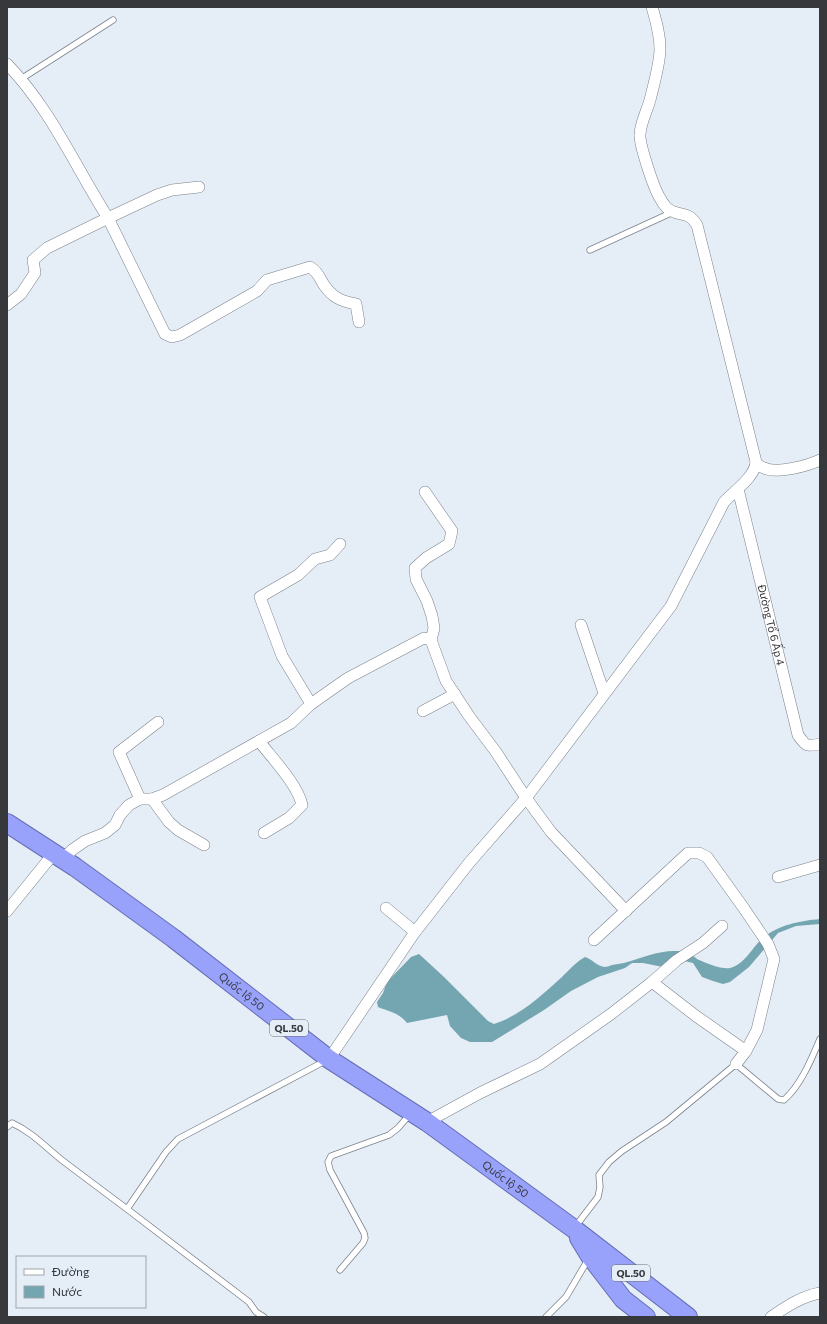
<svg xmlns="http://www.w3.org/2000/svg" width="827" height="1324" font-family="Commissioner,sans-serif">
<rect width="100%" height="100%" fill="#e5edf6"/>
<!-- water -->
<path fill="#73a6b0" d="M820,919V924L796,926L778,933L749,967L730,982L723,984L713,981L702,977L693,963L676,959L663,967L643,963H632L625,968L598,977L571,991L544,1010L492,1042H470L461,1038L450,1026L447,1015L407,1023C398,1012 390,1012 378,1007L377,1002L383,993L387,982L411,957L419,954L443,976L488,1021L494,1024C521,1015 541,996 562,977C569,970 576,962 585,957C592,959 597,966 604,967C607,967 609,966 612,965C616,964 620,964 624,963C641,958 660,950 677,951C680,951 686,951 689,953C692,954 695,958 699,960C706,963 723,970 730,968C745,964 751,949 761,940C776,925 800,921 820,919Z"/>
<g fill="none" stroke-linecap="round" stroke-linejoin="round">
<!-- service casing -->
<g stroke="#7c828b" stroke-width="7">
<path id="service" d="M21,79L113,20
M590,250L673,212
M7,1127L12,1123C34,1133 48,1150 67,1164C87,1179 107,1194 127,1209L166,1152L178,1139L325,1061
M127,1209L249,1302L256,1312L264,1317
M575,1227L598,1197L600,1187L599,1175L609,1162L622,1151L666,1122L736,1064L778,1099L784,1100C801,1085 811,1060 820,1039
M340,1270L363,1243L365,1238L364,1233L330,1170L328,1162L331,1156L389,1135L398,1128L411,1113
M546,1317L566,1297L589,1258"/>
</g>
<!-- minor casing -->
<g stroke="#7c828b" stroke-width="12">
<g id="minor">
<path d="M7,64C50,108 75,166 108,218L47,248L33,260L35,273L21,294L7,305"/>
<path d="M199,187L172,190L157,195L108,218L165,334L172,337L180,335L257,291L267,280L310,267C318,272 319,277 324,285C333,298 341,301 356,304L359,322"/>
<path d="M756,463C758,465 761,467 764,468C777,474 807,466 820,460"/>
<path id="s1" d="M738,489L798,735C806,746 806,747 820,744"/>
<path d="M425,492L452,531L449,544L426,558L415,568L416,579L427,601L432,616L434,628L431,640"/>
<path d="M581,625L604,693"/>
<path d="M311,704L282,656L260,597L298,575L315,559L330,555L340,544"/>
<path d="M423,711L455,694"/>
<path d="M259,741C272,758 298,785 302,805L289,818L264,833"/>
<path d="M140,799L119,752L158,722"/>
<path d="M152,799L169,822L178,830L204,845"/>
<path d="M63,859L72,850L85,841L105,833L115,825L120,815L129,805L140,799H152L163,795L291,723L311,704L348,678L424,638L431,640L446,681L469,716L496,752L526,798L551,832L626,911"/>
<path d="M778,877L820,865"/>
<path d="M386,908L415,932"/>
<path d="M7,911L54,853"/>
<path d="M594,940L688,853H699L707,857L743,907L768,944L774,959L757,1030L746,1051L736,1064"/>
<path d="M652,982L677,960L703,943L722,926"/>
<path d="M329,1059L415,932L469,863L526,798L671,606L724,502C734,491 755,477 756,462L697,225C689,213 686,216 674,212C667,210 663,204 660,198C654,189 639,144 640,134C641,120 648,110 651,96C654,84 660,62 660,49C660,34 656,21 652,7"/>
<path d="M427,1122L480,1093L540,1064L611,1014L652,982L696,1016L746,1051"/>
<path d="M771,1317C786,1307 802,1296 820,1293"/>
</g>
</g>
<!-- trunk casing -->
<g stroke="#656eb6" stroke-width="20">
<g id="trunk">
<path id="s2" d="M7,823L75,867L173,938L329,1059L427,1122L574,1229L688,1317"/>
<path d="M579,1238L590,1256L623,1299L646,1317"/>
</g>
</g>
<!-- service -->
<use href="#service" stroke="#fff" stroke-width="5.5"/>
<!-- minor -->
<use href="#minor" stroke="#fff" stroke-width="11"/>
<!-- trunk -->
<use href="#trunk" stroke="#98a2fa" stroke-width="18"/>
</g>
<g text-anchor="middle" stroke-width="3" stroke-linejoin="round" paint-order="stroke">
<!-- shield labels -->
<g fill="#e5edf6" stroke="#6a6e74" stroke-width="1">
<rect x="270" y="1020" width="38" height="16" rx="3"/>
<rect x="612" y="1265" width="38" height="16" rx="3"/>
</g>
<g font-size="10" font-weight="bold" fill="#36383c">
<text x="289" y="1032">QL.50</text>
<text x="631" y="1277">QL.50</text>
</g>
<!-- street labels -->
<g font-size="11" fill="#36383c" stroke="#e5edf6">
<text dy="4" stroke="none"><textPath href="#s1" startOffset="140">Đường Tổ 6 Ấp 4</textPath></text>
<text dy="4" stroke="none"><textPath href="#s2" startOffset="289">Quốc lộ 50</textPath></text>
<text dy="4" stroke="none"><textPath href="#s2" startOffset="613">Quốc lộ 50</textPath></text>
</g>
</g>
<!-- border -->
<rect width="827" height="1324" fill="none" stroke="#36383c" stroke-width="16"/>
<!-- legend -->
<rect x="16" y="1256" width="130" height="52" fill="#e5edf6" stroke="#9fa5ac"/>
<rect x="24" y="1269" width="20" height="6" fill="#ffffff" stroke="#9fa5ac"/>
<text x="52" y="1276" font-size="12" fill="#36383c">Đường</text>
<rect x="24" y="1286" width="20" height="12" fill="#73a6b0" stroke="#9fa5ac"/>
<text x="52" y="1296" font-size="12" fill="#36383c">Nước</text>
</svg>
